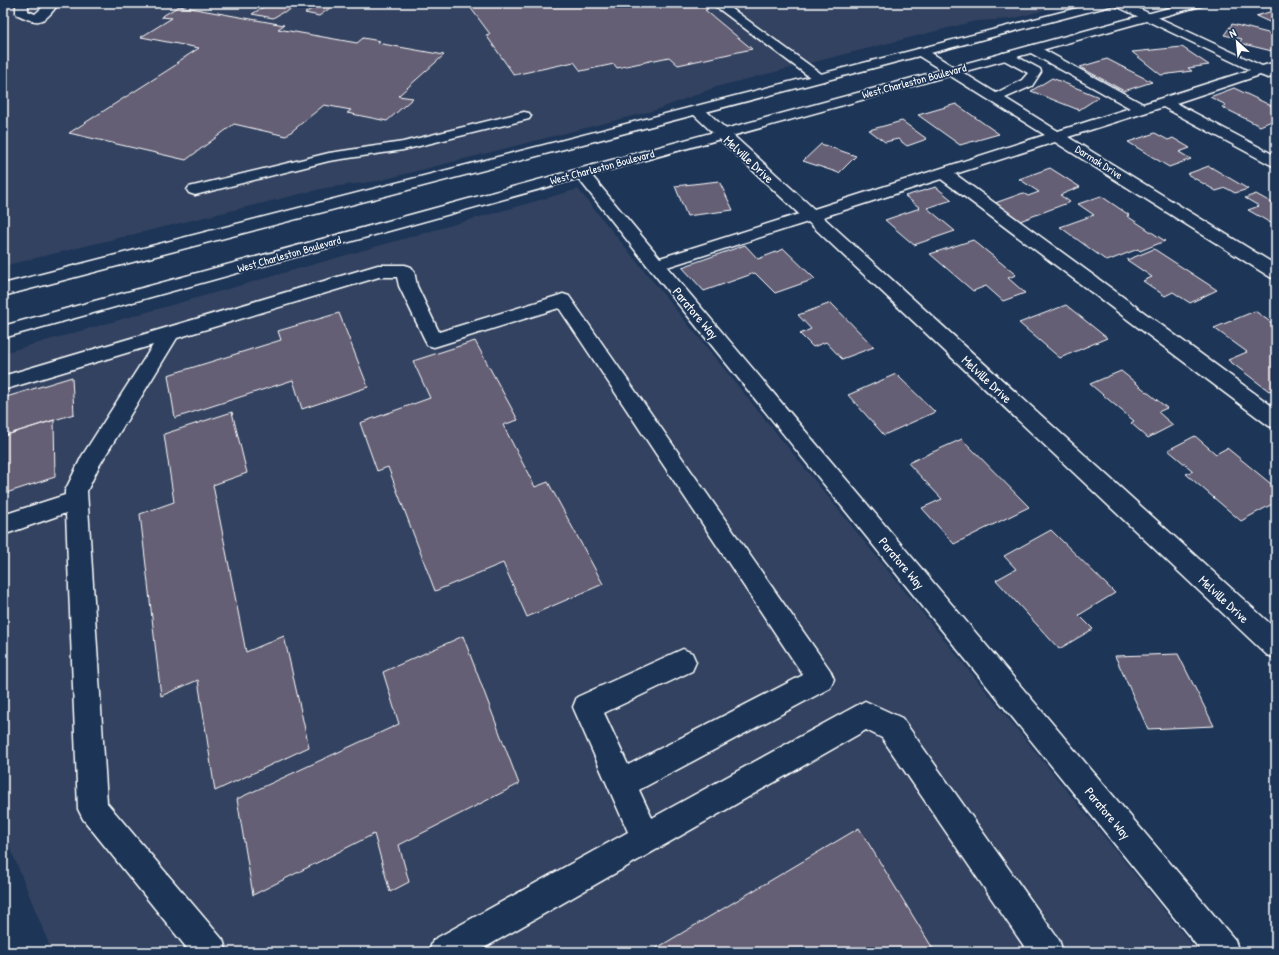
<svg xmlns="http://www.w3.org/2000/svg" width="1279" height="955" font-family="'Patrick Hand',sans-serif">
<rect width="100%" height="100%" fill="#1d3557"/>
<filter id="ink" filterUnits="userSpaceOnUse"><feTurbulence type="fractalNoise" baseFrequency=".025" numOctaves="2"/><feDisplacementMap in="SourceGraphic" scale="8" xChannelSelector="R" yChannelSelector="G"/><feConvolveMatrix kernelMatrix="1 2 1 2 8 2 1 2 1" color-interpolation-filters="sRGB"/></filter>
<g filter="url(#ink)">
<!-- built -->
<path fill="#334260" d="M3,3H1070L1012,19L976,21L716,87L656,110L378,181L325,188L3,266Z
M578,189L1198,952H52L3,830V353Z"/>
<!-- building -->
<path fill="#655f75" stroke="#fff" d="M270,3H301L286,12H283L273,18L252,14Z
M308,3H337L319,16L305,13L318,5Z
M467,3H647L652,8L676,3H701L708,9L705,10L752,49L678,65L669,57L617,68L614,64L581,71L574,62L514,75L486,35L490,34Z
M179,6L284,25L278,29L357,43L363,38L380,41L377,43L444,55L398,96L413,98L387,121L347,113L351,110L324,105L286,136L234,124L186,160L69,133L179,63H176L199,48L141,37L172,18L161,17Z
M1276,10V25L1256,16Z
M1232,24L1276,35V52L1239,43L1242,39L1224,35Z
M1182,47L1209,65L1188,68L1192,71L1161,75L1132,52Z
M1107,59L1152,82L1124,91L1080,67Z
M1052,78L1099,97L1079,110L1031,91Z
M1234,88L1276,108V119L1260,126L1222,107L1226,105L1210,97Z
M956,104L999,134L960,145L918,115Z
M902,121L927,139L907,146L898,139L885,142L869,130Z
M1155,133L1168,140L1173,138L1190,148L1179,152L1191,159L1169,167L1128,142Z
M821,144L856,156L839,173L803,161Z
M1209,166L1248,189L1235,193L1226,188L1216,191L1187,174Z
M1050,168L1080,187L1060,195L1070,202L1020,221L995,203L1023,193L1028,196L1039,192L1019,179Z
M719,181L733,210L687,216L675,186Z
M936,187L952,200L927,208L955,231L914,245L885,220L920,208L905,196Z
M1256,194L1274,204H1276V226L1248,210L1259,206L1245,198Z
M1101,196L1129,215L1127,216L1165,241L1140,251L1138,249L1107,261L1060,227L1094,215L1078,204Z
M973,240L1016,275L1008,278L1025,293L1003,301L986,286L973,291L930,254Z
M745,245L758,259L784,249L815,279L775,293L755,273L704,291L682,267Z
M1154,249L1217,290L1190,303L1173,292L1165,296L1143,281L1152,277L1127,260Z
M831,303L874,347L842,359L826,342L813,347L800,334L811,329L798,315Z
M1066,305L1107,338L1060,358L1019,323Z
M1255,311L1276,326V388L1269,391L1228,360L1247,352L1214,328Z
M339,313L368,387L302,409L293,380L175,418L168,375L281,340L278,331Z
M475,341L518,420L503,425L535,487L548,482L603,584L527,617L503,563L435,591L388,467L377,471L360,423L430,398L413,361Z
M1121,371L1167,408L1158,412L1173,425L1148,438L1131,423L1134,421L1090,384Z
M896,374L935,412L884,435L848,395Z
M72,377L74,414L3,436V398Z
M232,412L247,473L213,485L246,652L284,636L309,747L215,791L198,680L161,696L140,514L174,502L164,434Z
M54,420L55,477L3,494V436Z
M1195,436L1216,454L1227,448L1276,488V502L1241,521L1186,474L1193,471L1168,450Z
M962,439L1029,507L954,544L922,508L942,499L908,463Z
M1051,530L1115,593L1079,615L1093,629L1059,649L996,580L1016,569L1004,556Z
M463,636L519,784L399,845L409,882L390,892L374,834L253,895L237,799L399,724L383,672Z
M1178,654L1214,726L1148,729L1115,656Z
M859,828L935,952H650Z"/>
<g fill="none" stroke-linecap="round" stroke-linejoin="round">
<!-- minor casing -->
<g stroke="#fff" stroke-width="3">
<path id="minor" d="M16,3H28V11L35,14L44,6V3H56V7C42,26 36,23 18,15L16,13Z
M711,3H724L827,78L825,81H815Z
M1112,3H1127L1262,66L1276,62V70L1273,71L1275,74L1273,77L1268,78L1260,75L1176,103L1276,156V166L1271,165L1163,107L1068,137L1276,265V279L1270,277L1055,142L955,174L1276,409V428L1269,426L941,179L823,217L1276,629V658L1267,655L808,222L667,267L1235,940L1239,952H1202L650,269L574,173L577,170L582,168L587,170L660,258L799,214L692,113L690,110L692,107L697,106L702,107L814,209L1045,135L917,55L915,52L917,49H925L996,93L1022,80L1028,73L1002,59L1000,56L1002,53H1010L1040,69L1041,72L1032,86L1005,98L1058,131L1130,108L1029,52L1027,49L1029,46H1037L1143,104L1250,70L1114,5Z
M524,112L529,113L531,116L529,119L403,150L329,161L195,195L189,193L187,190L189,187L329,153L403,142Z
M378,265H405L411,267L414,271L417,286L439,332L557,296L563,294L569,296L830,670L834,679L830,688L639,790L652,818L865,701L902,718L1059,940L1063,952H1028L882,738L866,730L477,952H429L433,940L628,832L573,707L577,697L683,649L692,653L696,662L692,671L604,713L628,765L803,675L559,308L434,347L427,345L425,340L399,286L397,277H379L177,338L99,466L87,491L107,803L223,940L227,952H190L83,819L78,809L66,513L3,535V515L65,495V491L82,456L153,345L3,390V376Z"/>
</g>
<!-- major casing -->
<g stroke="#fff" stroke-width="3">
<path id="major" d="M1097,3H1116L1114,5L3,296V284Z
M1187,3H1206L1204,5L3,338V326Z"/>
</g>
<!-- minor -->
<use href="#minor" fill="#1d3557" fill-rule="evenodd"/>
<!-- major -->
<use href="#major" fill="#1d3557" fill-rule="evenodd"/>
</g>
</g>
<g text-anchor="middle" stroke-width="3.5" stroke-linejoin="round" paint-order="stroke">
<!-- far-street labels -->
<g font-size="11" fill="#fff" stroke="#1d3557">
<text transform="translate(914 81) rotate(-15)" y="4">West Charleston Boulevard</text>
<text transform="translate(1099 162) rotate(32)" y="4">Darmak Drive</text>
<text transform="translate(602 167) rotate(-15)" y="4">West Charleston Boulevard</text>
<text transform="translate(289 254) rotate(-16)" y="4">West Charleston Boulevard</text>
</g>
<!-- street labels -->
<g font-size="13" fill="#fff" stroke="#1d3557">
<text transform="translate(749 159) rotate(43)" y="5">Melville Drive</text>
<text transform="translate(696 313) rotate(50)" y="5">Paratore Way</text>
<text transform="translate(987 379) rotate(43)" y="5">Melville Drive</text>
<text transform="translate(902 563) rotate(50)" y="5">Paratore Way</text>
<text transform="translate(1224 599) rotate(43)" y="5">Melville Drive</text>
<text transform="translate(1108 813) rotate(50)" y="5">Paratore Way</text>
</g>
</g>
<!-- margin -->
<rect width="1279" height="955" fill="none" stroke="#1d3557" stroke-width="16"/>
<rect x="8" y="8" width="1263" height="939" fill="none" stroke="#fff" stroke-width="1.5" filter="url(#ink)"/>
<!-- north arrow -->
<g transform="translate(1237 42) rotate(333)" stroke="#1d3557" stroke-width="3" paint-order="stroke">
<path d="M0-3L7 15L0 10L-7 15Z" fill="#ffffff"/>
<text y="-6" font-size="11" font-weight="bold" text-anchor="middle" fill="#ffffff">N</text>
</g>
</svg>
